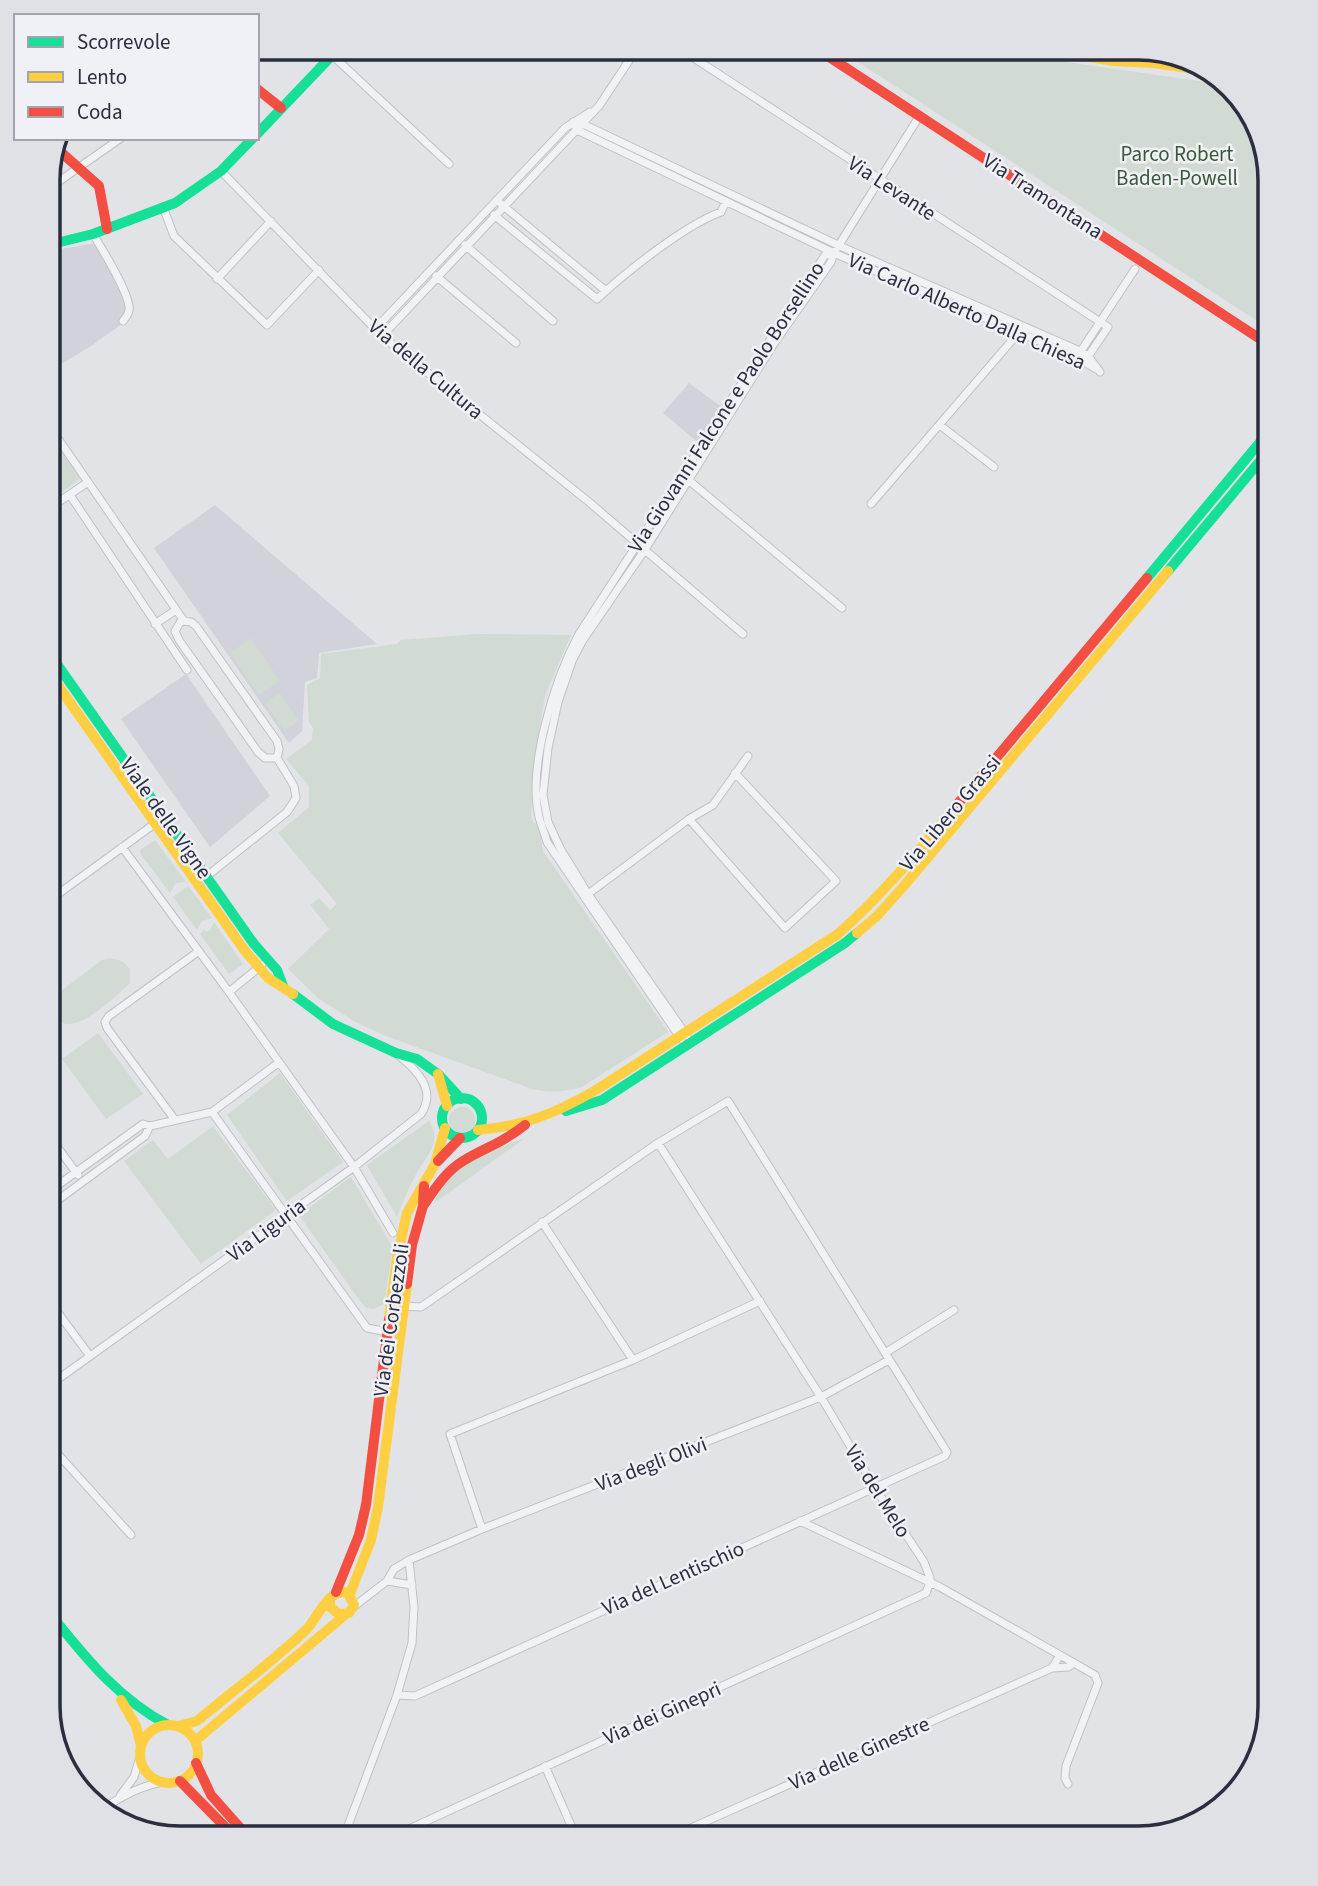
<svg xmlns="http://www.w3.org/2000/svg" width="1318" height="1886" font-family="'Source Sans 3',sans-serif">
<rect width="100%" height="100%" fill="#e2e3e7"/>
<!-- built -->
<path fill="#d1d2da" d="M98,243L126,298L127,312L122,324L91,346L48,372V251Z
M689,383L723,408L700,444L663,413Z
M215,505L377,644L319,653L317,678L305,682L302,731L289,743L154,548Z
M186,674L270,796L210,847L121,719Z"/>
<!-- green -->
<path fill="#d1dad3" d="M835,47H999L1045,59L1220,84L1236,96L1253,113L1271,179V328H1268Z
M48,428L81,478L47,503Z
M478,634L571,635L545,695L534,760L531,815L532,821L539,826L543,851L668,1032L582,1087C564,1092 550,1093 532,1089L386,1036L354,1021L319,999L288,969L329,929L310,905L319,898L330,910L337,904L278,833L309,807V786L286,759L312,740L313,728L309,722L307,685L320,678L321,654L397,644L401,640Z
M251,638L280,681L259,695L230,653Z
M280,693L299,721L284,731L265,703Z
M155,840L186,882L176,883L170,893L141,855L140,850Z
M188,886L212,918L202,921L197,930L173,897Z
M214,922L243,964L229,974L200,934L204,930L207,932L210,930Z
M110,958L122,961L130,969V983L126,987C112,999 73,1039 55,1018C50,1011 50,1004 53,997L102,960Z
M98,1033L143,1094L106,1119L62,1059Z
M280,1073L343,1162L287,1201L227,1115Z
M449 1120a13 13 0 1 1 26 0a13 13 0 1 1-26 0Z
M429,1121C444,1143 424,1158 415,1176C408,1189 402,1203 397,1217L367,1165Z
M213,1126L276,1210L201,1264L124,1161L153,1140L168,1159Z
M525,1138L433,1204C450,1166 487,1151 525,1138Z
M351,1177L393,1248L384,1304L374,1309L367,1308L360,1301L299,1215Z"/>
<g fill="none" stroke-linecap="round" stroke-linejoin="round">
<!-- street casing -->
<g stroke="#c0c1c5" stroke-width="9">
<path id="street" d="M677,47L1108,327L1087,358
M332,55L449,164
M573,122L583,124L842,247L1080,351L1088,356L1100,372
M573,122L577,130L834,253L1076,357L1096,369
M221,171L382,336L589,502L743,634
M48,189L121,138
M501,204L606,291
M163,207L174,236L267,325L319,270
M494,215L597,299C626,272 685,225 721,212L726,201
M93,234C103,251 126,287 129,306C130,312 127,316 123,321
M465,245L553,321
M436,276L516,343
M217,279L271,221
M375,329L565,128L590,112
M382,336L599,106L638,47
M1079,354L1135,269
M48,424L184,621
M941,426L994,467
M686,478L842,608
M70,495L187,670
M871,504L1021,330
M47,510L88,482
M181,621L191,622L196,626L277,741L279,749L277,758H265L258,752L179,640L175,631Z
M155,624L176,610
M689,819L785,928L836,881L735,773
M122,847L229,992L354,1167L393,1233
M207,876L287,812L296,798L294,786L277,758
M588,894L689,819L713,805L748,756
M47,902L164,817
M229,992L262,965
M687,1036L588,894L560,848L548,822L543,795L548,748L558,702L572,661L583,640L644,551L773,345L831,262L834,253L920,115
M681,1039L547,842C545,834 541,825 539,817C527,766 555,679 579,634L816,269L825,255L834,253
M212,1112L367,1328L388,1332
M175,1120L107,1028L105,1022L109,1016L199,951
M47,1133L78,1175
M658,1143L821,1397L875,1488L924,1562L930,1578V1582
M47,1193L143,1124L150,1126L212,1112L278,1063
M47,1208L145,1136L150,1126
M542,1222L633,1360
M47,1298L90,1356
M885,1353L954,1310
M47,1387L354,1167L421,1114C437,1090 417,1070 398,1055
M47,1442L131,1535
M800,1521L940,1587L1095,1675L1098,1683L1066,1766L1065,1778L1068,1784
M482,1529L450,1434L633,1360L760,1301
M387,1581L412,1585
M352,1608L387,1581L394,1569L409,1560L482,1529L821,1397L889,1360
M1052,1668L1068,1667L1074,1663
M397,1695L415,1696L945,1456L947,1452L728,1101L658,1143L421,1307L403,1306
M545,1766L577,1839
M120,1796L134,1777L140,1757
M102,1810C121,1796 140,1786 163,1782
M343,1839L397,1695L412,1643L414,1607L409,1560
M387,1839L926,1593L930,1582
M666,1839L1052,1668L1060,1655"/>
</g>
<!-- street -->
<use href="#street" stroke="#f1f2f4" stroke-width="7"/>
<!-- fast -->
<path stroke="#16e098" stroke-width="10" d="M257,134L340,47
M48,245L93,234L175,203L221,171L253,138
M1168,571L1271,448
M1147,578L1271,429
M47,650L254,944L277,970L283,986
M293,994L333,1024L396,1053L417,1059L438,1074L461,1099
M442 1118a20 20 0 1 1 40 0a20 20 0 1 1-40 0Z
M566,1111L602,1100L845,943L857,933
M47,1610C83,1654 116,1698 168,1725"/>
<!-- slow -->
<path stroke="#ffcf43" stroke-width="10" d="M1028,47L1114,61L1153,63L1211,71
M47,670L245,951L268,978L293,994
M857,933L877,916L903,887L1168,571
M438,1074L447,1106
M478,1130C525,1126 556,1113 596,1090L838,934C880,897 915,855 950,813
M389,1319L397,1258L407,1213L435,1164L445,1128
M350,1594L371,1540L378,1507L407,1284
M121,1700L136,1726L141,1746
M140 1754a29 29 0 1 1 58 0a29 29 0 1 1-58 0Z
M178,1726L197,1721C233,1691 272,1662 306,1630C318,1618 328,1587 348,1593L354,1605L349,1613L339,1614L330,1607V1600
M195,1741L345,1615"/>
<!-- jam -->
<path stroke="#f24e42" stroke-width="10" d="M814,47L1271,346
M257,89L281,108
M54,146L99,186L107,229
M950,813L1147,578
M438,1161L460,1138
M423,1206C434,1190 446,1171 463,1161C486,1147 503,1143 525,1125
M407,1284L412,1245L423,1206L424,1186
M336,1592L359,1535L366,1505L389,1319
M196,1763L211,1795L250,1839
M180,1781L237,1839"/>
</g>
<g text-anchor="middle" stroke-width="5" stroke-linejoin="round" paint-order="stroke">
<!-- park labels -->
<g font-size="21" fill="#395939" stroke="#f0f1f6">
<text x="1177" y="161">Parco Robert<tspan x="1177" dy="24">Baden-Powell</tspan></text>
</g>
<!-- street labels -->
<g font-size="21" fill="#2a2e3f" stroke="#f0f1f6">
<text transform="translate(892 188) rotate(33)" y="7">Via Levante</text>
<text transform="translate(1043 196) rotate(33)" y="7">Via Tramontana</text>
<text transform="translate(967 311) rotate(24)" y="7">Via Carlo Alberto Dalla Chiesa</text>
<text transform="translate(426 369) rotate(40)" y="7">Via della Cultura</text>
<text transform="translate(726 407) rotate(-57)" y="7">Via Giovanni Falcone e Paolo Borsellino</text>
<text transform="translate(950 813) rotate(-50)" y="7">Via Libero Grassi</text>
<text transform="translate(166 818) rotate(55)" y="7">Viale delle Vigne</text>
<text transform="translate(266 1230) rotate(-36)" y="7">Via Liguria</text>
<text transform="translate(391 1320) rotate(-82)" y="7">Via dei Corbezzoli</text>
<text transform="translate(651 1464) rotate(-21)" y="7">Via degli Olivi</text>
<text transform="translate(878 1491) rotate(58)" y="7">Via del Melo</text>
<text transform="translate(673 1578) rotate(-24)" y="7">Via del Lentischio</text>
<text transform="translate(662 1713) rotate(-24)" y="7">Via dei Ginepri</text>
<text transform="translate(859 1753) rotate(-24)" y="7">Via delle Ginestre</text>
</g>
</g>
<!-- crop -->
<path d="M0 0H1318V1886H0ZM180 60H1138A120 120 0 0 1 1258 180V1706A120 120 0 0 1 1138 1826H180A120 120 0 0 1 60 1706V180A120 120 0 0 1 180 60Z" fill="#e0e1e7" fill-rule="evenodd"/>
<path fill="none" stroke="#2a2e3f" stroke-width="3.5" d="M180 60H1138A120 120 0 0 1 1258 180V1706A120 120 0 0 1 1138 1826H180A120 120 0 0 1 60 1706V180A120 120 0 0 1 180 60Z"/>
<!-- legend -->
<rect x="14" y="14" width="245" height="126" fill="#f0f1f6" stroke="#a1a3ad" stroke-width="2"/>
<rect x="28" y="37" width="35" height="10" fill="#16e098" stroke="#a1a3ad" stroke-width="2"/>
<text x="77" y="49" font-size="21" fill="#2a2e3f">Scorrevole</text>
<rect x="28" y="72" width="35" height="10" fill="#ffcf43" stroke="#a1a3ad" stroke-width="2"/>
<text x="77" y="84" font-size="21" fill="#2a2e3f">Lento</text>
<rect x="28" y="107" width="35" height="10" fill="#f24e42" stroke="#a1a3ad" stroke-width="2"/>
<text x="77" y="119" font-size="21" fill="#2a2e3f">Coda</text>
</svg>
